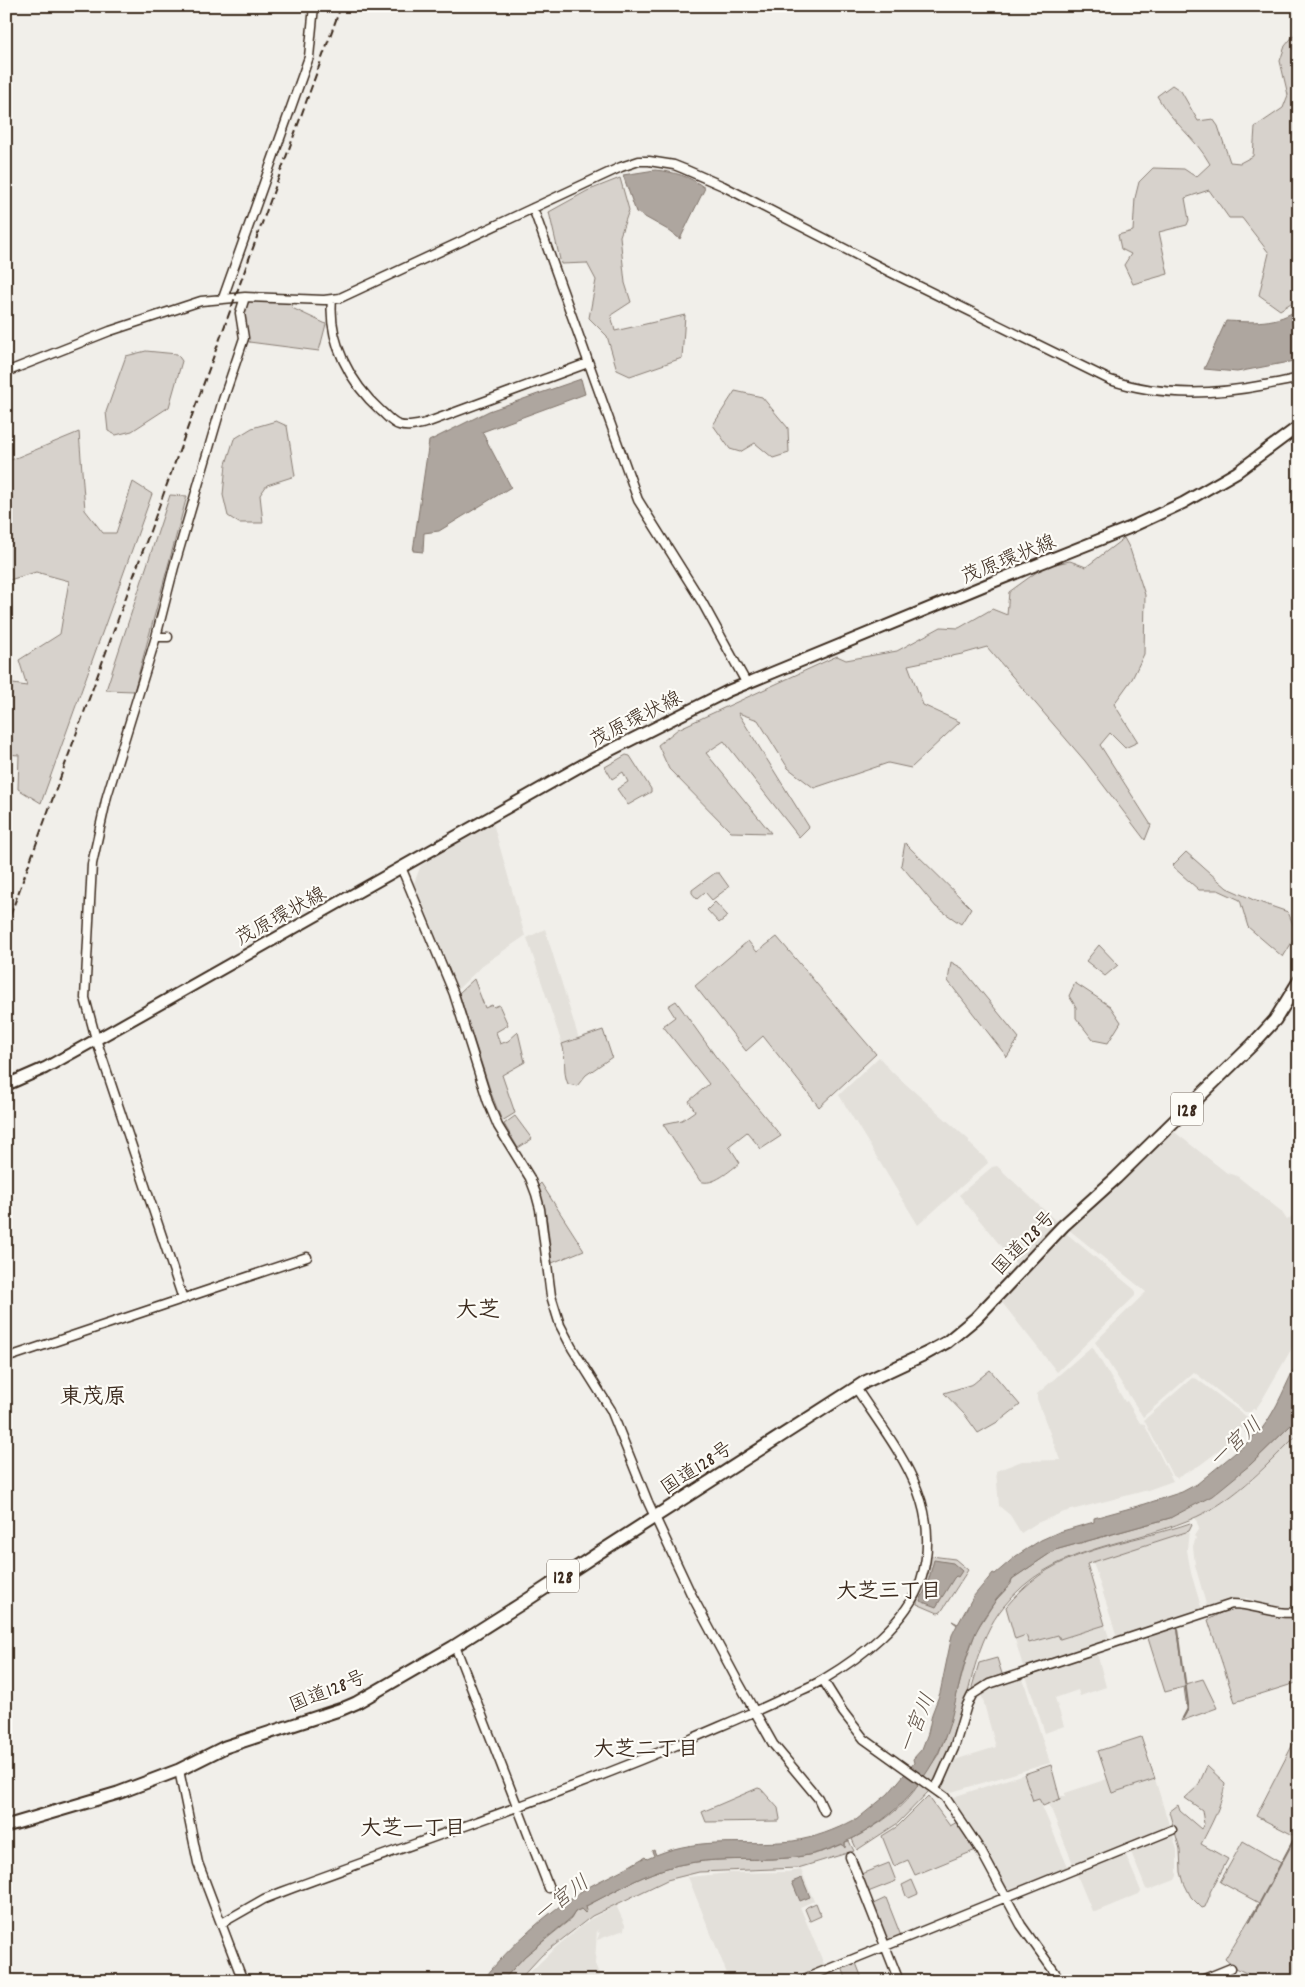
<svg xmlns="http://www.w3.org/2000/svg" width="1305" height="1987" font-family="Dekko,'Klee One',sans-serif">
<rect width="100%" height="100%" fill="#f1efea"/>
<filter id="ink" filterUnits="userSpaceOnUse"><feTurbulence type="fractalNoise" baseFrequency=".02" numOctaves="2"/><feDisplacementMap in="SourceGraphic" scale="10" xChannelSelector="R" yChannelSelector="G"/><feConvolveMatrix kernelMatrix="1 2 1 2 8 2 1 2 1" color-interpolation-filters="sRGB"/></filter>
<g filter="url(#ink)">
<!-- built -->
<path fill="#e3e0da" d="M493,823L525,936L484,964L458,989L414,883L421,865Z
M545,929L579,1039L562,1044L527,938Z
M879,1057L892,1072L969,1140V1143L987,1160L988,1163L918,1225L839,1095Z
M1172,1130L1227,1173L1237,1176L1247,1184L1281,1211L1287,1220L1299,1211V1336L1262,1400L1255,1410L1253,1409L1250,1412H1245L1194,1372L1143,1417L1095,1342L1146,1292L1068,1229L1112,1190Z
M997,1166L1058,1223L1018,1267L959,1195L992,1167Z
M1063,1234H1067L1135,1290V1296L1057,1372L1000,1300Z
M1092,1346L1125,1402L1127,1401L1140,1423L1144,1424L1173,1481L1148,1490L1064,1512L1037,1523L1021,1533L1010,1515L999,1506L996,1471L1022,1461L1060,1460L1037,1399V1394Z
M1192,1378L1197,1379L1247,1417L1248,1420L1244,1427L1216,1453L1200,1465L1177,1478L1172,1475L1144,1420Z
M1295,1437L1299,1441V1608L1288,1610L1279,1609L1246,1598L1209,1609L1207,1608L1195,1565L1193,1546L1196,1538L1194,1536L1199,1528L1195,1517L1226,1500L1251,1481Z
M1189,1531L1187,1550L1191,1573L1202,1610L1200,1613L1172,1622L1171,1619L1117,1637L1093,1562Z
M1105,1625L1110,1641L1024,1670L1015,1639L1026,1635L1029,1643L1059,1635L1060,1639Z
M1097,1653L1106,1687L1080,1696L1078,1690L1055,1698L1064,1726L1045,1733L1026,1676Z
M1022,1676L1050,1763L948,1793L941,1788L951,1761L996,1747L981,1693L989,1687Z
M1024,1774L1033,1801L1039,1799L1067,1865V1869L1011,1892L1008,1891L994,1865L952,1800L956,1796Z
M1107,1779L1112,1793L1155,1779L1169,1825L1167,1828L1076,1865L1073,1864L1049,1804L1060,1799L1061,1796H1065V1793Z
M1170,1834L1173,1835L1177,1850V1876L1175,1880L1149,1890L1146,1889L1131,1852L1133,1848Z
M1122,1853H1125L1141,1891L1139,1894L1095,1912L1092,1911L1077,1875L1079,1870Z
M801,1870L814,1901L800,1907L824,1964L822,1968L791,1981H730L688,1877L729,1873L787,1872Z
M616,1905L625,1925L624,1930L597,1940L600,1932L598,1933L597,1929L595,1964L602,1981H521L556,1947L589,1920Z"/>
<!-- green -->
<path fill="#d7d2cc" stroke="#897e75" d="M1299,29V298L1280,310L1259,295L1269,253L1242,218H1229L1209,190L1185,198L1189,220L1187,225L1159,232L1168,274L1133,284L1124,265L1131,254L1121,249L1118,235L1133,231L1135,198L1139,182L1153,168L1184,169L1196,177L1210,164C1195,137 1172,123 1157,96L1172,85L1181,91L1198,121L1213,119L1218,126L1230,162L1240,163L1253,156L1255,127L1283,108L1288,95L1280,61L1285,46Z
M620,178L629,210L620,236L625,283L631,302L611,315L615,331L685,315L682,358L630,376L617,370L607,336L589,318L596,280L587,263L561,264L549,212L587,191Z
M248,301L291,302L292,308L326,324L319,351L249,342L244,323V304Z
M146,351L177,354L182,361L169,407L132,431L116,435L108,431L106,412L126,356Z
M735,391L762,397L788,428L789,453L773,458L755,443L740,452L730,449L713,425Z
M276,421L287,426L295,476L267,485L260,495L263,523H239L228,516L223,495L226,464L234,439L252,428Z
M79,432L85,510L103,533H116L133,482L152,494L41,803L18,789L19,755L6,754V683L27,686L19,660L60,634L69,581L36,572L6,581V462Z
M170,495L187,496L134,691L106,690Z
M1299,498V545L1295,538L1291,504Z
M1124,538L1130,549L1145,595L1144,654L1132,679L1114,704L1138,742L1125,748L1110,733L1100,745L1151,825L1145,840L1085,761L987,647L962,654L908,665L923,705L960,722L911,768L888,763L814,788L788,768L758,720L738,713L809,827L799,837L724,741L706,753L771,833L731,832L669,769L658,745L678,729L837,656L846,660L897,651L941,627L959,628L992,609L1007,615L1009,592L1045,566L1070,561L1086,567Z
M626,755L630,756L651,789V792L628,805L617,789L628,782L623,772L612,779L605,767Z
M905,843L971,908L961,924L936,907L901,865Z
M1186,852L1227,888L1256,901L1288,912L1297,934L1283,957L1248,927L1240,900L1218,890H1199L1172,866Z
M715,873H719L729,887L712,900L705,892L697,899L692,893V890Z
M715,902L728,916L719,923L707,910Z
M777,937C811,976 842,1015 876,1054L819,1107L763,1036L746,1051L695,986L748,941L757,952Z
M1099,945L1118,965L1105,976L1086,961Z
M951,962L962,968L1019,1038L1007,1057L948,981Z
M474,979L485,1008L492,1005L494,1007L499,1005L508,1025L496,1032L500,1044L508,1041L518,1032L525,1062L502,1075L515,1113L502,1121L491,1093L459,993Z
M1075,983L1110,1006L1121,1022L1108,1043L1093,1040L1076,1018V1007L1069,996Z
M676,1001L716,1057L781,1136L761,1149L747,1132L729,1146L740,1163C730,1170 713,1187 700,1181L663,1124L682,1120L695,1111L689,1101L709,1084L663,1026L675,1017L668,1006Z
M603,1030L612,1057L586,1075L577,1086L568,1084C562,1071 567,1057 562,1044Z
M515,1116L532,1139L518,1148L504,1124Z
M541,1183L584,1250L552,1263L547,1221L538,1186Z
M990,1370L1020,1405L1001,1420L978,1433L965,1415L944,1393L973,1384Z
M1295,1421L1299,1422V1441L1295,1437C1263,1469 1232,1503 1189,1520C1123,1547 1052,1546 1004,1606C975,1641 971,1689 958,1730C952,1749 942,1767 934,1785L923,1777L938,1755L944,1740L967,1657L976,1631L996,1600L1011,1584L1012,1579L1055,1550L1170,1518L1250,1465Z
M1190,1523L1192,1525L1189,1531L1087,1564L1105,1625L1060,1639L1058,1635L1029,1643L1026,1635L1015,1639L1006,1607C1016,1595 1027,1584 1040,1575C1082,1546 1142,1540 1190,1523Z
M931,1556L955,1559L968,1570L941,1612L938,1613L917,1604V1601L928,1573Z
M1238,1607L1299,1615V1682L1235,1702L1208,1620L1222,1612Z
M1177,1625L1185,1684L1203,1679L1217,1708L1181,1721L1187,1709L1184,1687L1165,1692L1147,1635Z
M997,1658L1003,1677L973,1690L972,1687L979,1663Z
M1141,1737L1155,1779L1112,1793L1098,1751Z
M1293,1744L1299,1746V1981H1262L1234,1967L1225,1959L1259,1903L1220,1882L1243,1841L1281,1863L1295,1836L1256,1816Z
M1051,1765L1060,1799L1043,1806L1039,1799L1033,1801L1024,1774Z
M1207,1766L1225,1783C1222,1805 1211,1825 1201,1844L1228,1859L1210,1892V1895L1205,1907L1202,1908L1191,1897L1184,1883L1181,1872L1180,1849L1169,1812L1178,1805L1180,1811L1201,1829L1204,1824L1202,1810L1185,1798L1198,1786Z
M920,1782L931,1789L898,1823L857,1850L852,1839C877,1826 905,1808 920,1782Z
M758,1788L761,1789L778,1808L780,1819L779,1821L706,1822L702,1812Z
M928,1796L950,1826L959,1821L976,1850L915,1875L908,1860L894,1866L882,1836L898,1826Z
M849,1841L854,1851L798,1868L699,1872L667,1880L592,1916L542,1955L518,1981H502L525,1956L571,1919L575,1912L581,1909L585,1912L586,1906C618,1890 649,1870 684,1864C739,1853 788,1869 843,1844L845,1847V1842Z
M889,1863L896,1881L868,1892L861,1874Z
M912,1880L918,1894L909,1898L906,1896L902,1885Z
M886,1898L901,1936L891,1940L887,1939L873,1904Z
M816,1903L821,1916L810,1921L805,1909L807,1907Z
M853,1962L856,1963L863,1981H847L842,1967Z"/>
<!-- water -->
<path fill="#aea69f" stroke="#80746b" d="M655,170C675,172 689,176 705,188L680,239L668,230L636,212L623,175Z
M1299,308V360L1237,372L1204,369L1226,321C1251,322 1278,325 1299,308Z
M581,379L585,394L482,432L511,487L439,531L424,533L423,552L413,551L429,441L489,411Z
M1299,1359V1420L1293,1423L1250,1465L1212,1496L1170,1518L1055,1550L1012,1579C1010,1587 1001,1593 996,1600C989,1610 981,1621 976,1632C963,1660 958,1693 950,1723C934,1776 895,1820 845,1842V1848L842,1844C788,1869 739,1853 684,1864C649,1870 618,1890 586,1906L587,1911L585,1913L581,1909L575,1912L571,1918L525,1956L502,1981H482C511,1945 546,1913 585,1889C604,1878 626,1869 645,1857L647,1859L654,1856L652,1851L654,1850L656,1855C703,1836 744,1846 793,1841C814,1838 835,1830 854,1820H856L888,1794L914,1763L913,1759L922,1749L928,1733L932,1714L940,1693L952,1635L957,1625L952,1621L958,1624L973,1597L993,1573L995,1574L1016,1556L1041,1540L1059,1532L1094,1522V1518L1145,1504L1182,1492L1197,1484L1246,1444L1252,1438L1245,1431L1253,1437L1259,1430L1252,1424L1253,1423L1261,1430C1278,1408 1286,1383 1299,1359Z
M934,1560L953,1563L962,1571L958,1577L956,1576L954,1578L936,1607L920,1601L927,1586Z
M802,1878L810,1897L800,1901L792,1882Z"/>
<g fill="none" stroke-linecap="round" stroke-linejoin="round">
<!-- stream -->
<path stroke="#80746b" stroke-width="2" d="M1178,1629L1188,1704V1709L1183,1718
M1295,1735L1299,1729
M1250,1921L1299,1830"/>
<!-- minor casing -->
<g stroke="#3b2a1e" stroke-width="11">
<path id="minor" d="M533,208L638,500L702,602L747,684
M223,298L309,57L314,6
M332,299C328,342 350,383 381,411C387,416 392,423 399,425C408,428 417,425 426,423L588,363
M6,372L110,331L201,301L245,297L324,300L340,298L621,167L639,161H649L674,165L684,169L723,186L886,270L1110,380C1161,397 1213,395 1265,385C1276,383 1288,381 1299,378
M156,637H168
M401,867L454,994L488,1102L498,1126L530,1178L536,1194L540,1209L551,1296L560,1325L572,1348L611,1410L648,1502L691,1594L736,1678L773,1744L818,1798L824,1811
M183,1299L96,1039L85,998L92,864L107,796L156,637L174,567L223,400L244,338L240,313L245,297
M6,1358L307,1257
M453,1647L457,1651L549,1888
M823,1680L843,1712L864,1739L945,1797L981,1851L1021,1925L1061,1981
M179,1770L198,1863L243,1981
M935,1788L939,1782L954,1748L967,1705L972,1695L989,1684L1232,1604C1255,1604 1276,1616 1299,1612
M850,1857L899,1981
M222,1923L264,1899L282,1892C419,1841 557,1796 691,1739C723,1725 755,1712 786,1697C799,1691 813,1686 824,1679C861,1657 907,1622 921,1580C945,1503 895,1448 856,1388
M799,1981L1172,1830
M1199,1981L1231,1968"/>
</g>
<!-- major casing -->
<g stroke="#3b2a1e" stroke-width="14">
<path id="major" d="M6,1085L45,1068L117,1028L593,759L728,691L988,584L1129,528L1183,503L1237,472L1299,426"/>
</g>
<!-- highway casing -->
<g stroke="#3b2a1e" stroke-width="15">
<path id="highway" d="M6,1826L118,1793L179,1770L225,1747L342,1709L356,1703L453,1647L524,1602L600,1552L865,1382L927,1353L947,1342L976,1318L1063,1226L1116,1178L1252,1045L1275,1020L1299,981"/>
</g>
<!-- minor -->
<use href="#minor" stroke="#fdfcf7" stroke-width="8"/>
<!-- major -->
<use href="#major" stroke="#fdfcf7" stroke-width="10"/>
<!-- highway -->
<use href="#highway" stroke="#fdfcf7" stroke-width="11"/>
<!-- rail -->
<path stroke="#3b2a1e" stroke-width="2" stroke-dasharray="8 4" stroke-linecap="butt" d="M6,927L341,6"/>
</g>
</g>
<g text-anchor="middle" stroke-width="4.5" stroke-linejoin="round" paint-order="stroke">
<!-- shield labels -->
<g fill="#fdfcf7" stroke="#75695f" stroke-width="1">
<rect x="1171" y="1092.5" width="32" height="33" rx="4"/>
<rect x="547" y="1559.5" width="32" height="33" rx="4"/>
</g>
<g font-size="19" font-weight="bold" fill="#3b2a1e">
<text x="1187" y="1116">128</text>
<text x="563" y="1583">128</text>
</g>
<!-- street labels -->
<g font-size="20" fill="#3b2a1e" stroke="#fdfcf7">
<text transform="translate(1008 558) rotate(-22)" y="7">茂原環状線</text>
<text transform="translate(635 718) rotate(-27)" y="7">茂原環状線</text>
<text transform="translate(280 915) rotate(-29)" y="7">茂原環状線</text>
<text transform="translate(1023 1242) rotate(-46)" y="7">国道128号</text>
<text transform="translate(696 1467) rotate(-33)" y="7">国道128号</text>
<text transform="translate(327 1690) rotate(-22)" y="7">国道128号</text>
</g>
<!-- water labels -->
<g font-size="21" font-style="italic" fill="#63554b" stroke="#fdfcf7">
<text transform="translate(1235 1442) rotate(-43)" y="7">一宮川</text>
<text transform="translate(916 1723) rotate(-67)" y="7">一宮川</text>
<text transform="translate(561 1898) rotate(-37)" y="7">一宮川</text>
</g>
<!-- neighbourhood labels -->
<g font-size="21" font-weight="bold" fill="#3b2a1e" stroke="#fdfcf7">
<text x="889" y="1597">大芝三丁目</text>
<text x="646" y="1755">大芝二丁目</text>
<text x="413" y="1834">大芝一丁目</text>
</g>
<!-- quarter labels -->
<g font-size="22" font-weight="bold" fill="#3b2a1e" stroke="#fdfcf7">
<text x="478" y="1316">大芝</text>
<text x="93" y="1403">東茂原</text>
</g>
</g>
<!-- margin -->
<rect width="1305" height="1987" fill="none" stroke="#fdfcf7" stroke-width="25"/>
<rect x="12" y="12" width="1280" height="1962" fill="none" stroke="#3b2a1e" stroke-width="2" filter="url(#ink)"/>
</svg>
